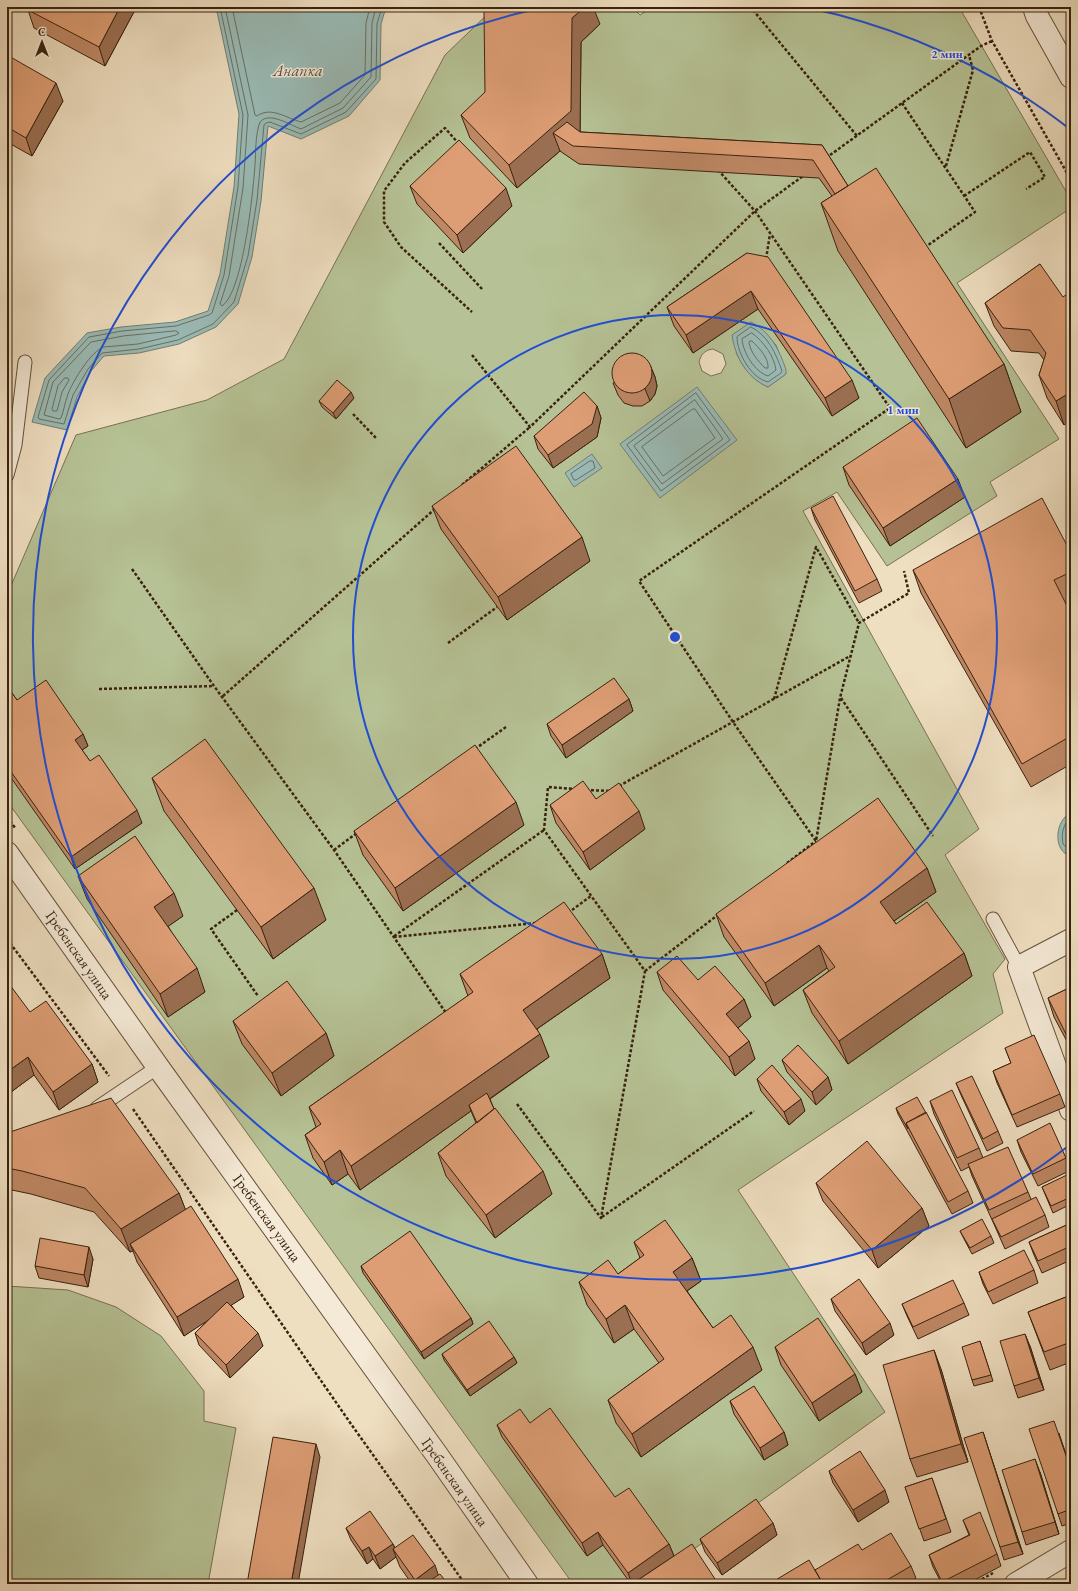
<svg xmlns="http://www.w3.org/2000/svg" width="1078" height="1591" font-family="'EB Garamond',serif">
<rect width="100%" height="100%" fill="#efdfc1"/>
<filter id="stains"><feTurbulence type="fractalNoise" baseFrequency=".005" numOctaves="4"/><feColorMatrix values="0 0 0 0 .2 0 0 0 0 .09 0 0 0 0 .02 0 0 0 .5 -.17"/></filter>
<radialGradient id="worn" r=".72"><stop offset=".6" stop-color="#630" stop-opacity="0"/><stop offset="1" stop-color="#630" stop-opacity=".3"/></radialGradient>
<!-- green -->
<path fill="#b6c295" stroke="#787252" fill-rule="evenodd" d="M495,7H632L640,15L652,7H959L1071,200V208L957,283L1059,439L990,482L997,496L887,566L837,492L803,511L979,829L945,855L1005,959L993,974L1003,1013L738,1190L885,1412L645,1584H573L7,801V595L76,435L207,400L284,359L445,55ZM761,329L776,345L786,374L768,387C752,379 743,368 736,352ZM713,349L723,354L726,364L721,373L711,376L702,371L699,362C701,354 705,350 713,349Z
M7,1286L68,1290L116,1307L161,1336L204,1391V1421L236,1428L208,1584H7Z"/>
<!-- water -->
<path fill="#9abcb7" stroke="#737e74" d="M216,7H386L381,24L380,80L349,116L301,139L268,126L261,201L252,257L238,304L216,327L179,344L139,353L104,356L91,371L77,397L67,430L32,422L45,378L87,333L121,327L175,322L208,311L220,274L234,187L239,114Z
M751,322C770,331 780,351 786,370V374L768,387C747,378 735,357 732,335Z
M697,387L737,440L660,498L620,444Z
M592,454L602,468L574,487L565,473Z
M1071,813V856C1052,852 1055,819 1071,813Z"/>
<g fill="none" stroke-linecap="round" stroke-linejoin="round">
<!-- shore -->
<path stroke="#6a6f63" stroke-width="1" d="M220,7L243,115L238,187L224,275L212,313L209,315L176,326L122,331L89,337L49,380L38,417L39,419L64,424L73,395L88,369L102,353L139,349L178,340L213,324L234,302L248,256L257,200L264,125L266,123L270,122L301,134L346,112L376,79L377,24L382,7
M225,7L248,115L243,188L229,276L220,304L222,306C243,292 253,193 255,165C256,152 255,135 260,122C269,111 290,125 301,129L343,108L371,77L372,23L376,7
M232,7L255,115L257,116C271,106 286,118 301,122L340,103L365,75L366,23L370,7
M751,327C768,335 776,354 782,371L781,373L768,382C751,378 737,353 737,337Z
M176,331L179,333L176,335L138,344L104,347C91,351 73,381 68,394C65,402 64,410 61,418L59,419L44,415L53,382L91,342L123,336Z
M752,333C764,342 774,356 776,370L768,376C755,372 743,353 742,339Z
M750,341H752C759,348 769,358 768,368H765C758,361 751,353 749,343Z
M65,378H68L69,380L62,392L57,411H53L52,409L58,386Z
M696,393L730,440L661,491L627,445Z
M695,400L723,439L662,484L634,446Z
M693,409H695L715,438L663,476L642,447Z
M590,461H593L595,468L576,480H574L571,474Z
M1071,817C1063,824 1061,834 1063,844L1071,852"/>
<!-- service casing -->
<g stroke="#66513c" stroke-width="15">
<path id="service" d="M7,419L15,445L7,475
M15,445L25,362
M993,919L1019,967
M97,1108L158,1067"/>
</g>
<!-- minor casing -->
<g stroke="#66513c" stroke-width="24">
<path id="minor" d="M7,853L158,1067L437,1455L527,1584
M1071,940L1019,967L1071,1110
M1016,1584L1071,1551"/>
</g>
<!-- tertiary casing -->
<g stroke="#66513c" stroke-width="24">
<path id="tertiary" d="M1034,7L1037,16L1071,77"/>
</g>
<!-- path -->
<path stroke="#39220f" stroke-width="2.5" stroke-dasharray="3 2" stroke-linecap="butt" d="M979,7L992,41L1071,180
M753,10L857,136
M902,103L975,212L924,248
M459,144L445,128L405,163L384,191V222L401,247L472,312
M826,158L981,46L992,41
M946,166L973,70L969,55
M718,170L755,211L890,408L639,581L733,722L816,841L840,698L859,623L909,593L904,571
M964,196L1030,152L1045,177L1026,189
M439,243L483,290
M766,259L770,234
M472,355L530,427L755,211L803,176
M353,414L376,438
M462,485L530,427
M132,569L214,686L334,850L446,1013
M448,643L497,607
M99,689L214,686
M223,696L436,508
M841,698L933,836
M774,699L816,547L859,623
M475,749L506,727
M619,786L850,656
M586,790L611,791
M7,817L16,829
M334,850L357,833
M787,863L816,841
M237,910L211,929L258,996
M568,913L591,896
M536,923L393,937L544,830
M7,939L109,1076
M645,971L719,914
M517,1104L601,1218L645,971L544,830L548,787L575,789
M133,1109L351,1424L465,1584
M602,1217L754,1111
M973,1584L993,1573"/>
<!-- service -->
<use href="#service" stroke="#f5ead7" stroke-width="13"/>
<!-- minor -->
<use href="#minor" stroke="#f5ead7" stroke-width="22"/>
<!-- tertiary -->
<use href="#tertiary" stroke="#f5ead7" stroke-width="22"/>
</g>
<!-- wall -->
<path fill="#bf8865" stroke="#39220f" d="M136,8L105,66L34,28L28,10Z
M600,24L581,42L580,132L822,145L848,186L1004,364L1021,412L966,448L838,251L821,203L832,196L819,178L579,164L560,151L517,188L470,138L461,115Z
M7,55L63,101L32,156L7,142Z
M410,186L512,206L463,253L417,204Z
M747,253L859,398L832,416L758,309L693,353L674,326L667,307Z
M1040,264L1064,425L1047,398L1039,375L1044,360L1039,353L1011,351L994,326L985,303Z
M650,365L655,377L657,386L655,394L650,401L642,406H633L624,403L618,395L613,383Z
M354,398L336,419L322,407L319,401Z
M597,406L601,418L597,437L553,468L538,449L534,436Z
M843,467L965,497L890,546L849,485Z
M432,506L590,561L507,620L441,529Z
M811,508L877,579L882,591L859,603L815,520Z
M1071,553V600L1065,603L1071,614V764L1031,787L921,593L913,570Z
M7,686L17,700L83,734L88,746L82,750L90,761L142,823L75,869L7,772Z
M629,699L633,711L566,758L551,736L547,724Z
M152,778L326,920L273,959L164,811Z
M596,799L645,829L590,870L556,823L550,805Z
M524,825L403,911L363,855L354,831Z
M927,868L936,892L894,921L896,924L964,953L972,976L848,1064L812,1013L803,990L829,971L827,968L774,1006L724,937L716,914Z
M78,876L183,916L168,926L205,992L168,1017L87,899Z
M602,954L610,978L537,1029L549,1057L490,1099L494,1109L552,1194L495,1238L446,1176L438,1153L476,1123L471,1111L360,1190L348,1174L332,1185L313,1158L305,1135L316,1127L309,1107L468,996L460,974Z
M657,972L698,980L744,999L751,1017L738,1028L755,1059L735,1076L663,990Z
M1071,987V1049L1054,1017L1048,998Z
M30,1012L92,1064L98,1082L59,1110L34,1075L7,1095Z
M233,1021L326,1033L334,1056L281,1096L242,1044Z
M1005,1048L1060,1094L1065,1107L1017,1127L997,1083L993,1071L1011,1063Z
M782,1060L828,1077L832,1090L816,1105L787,1072Z
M757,1079L805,1111L789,1125L761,1091Z
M956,1083L998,1131L1003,1143L987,1151L961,1095Z
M930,1101L979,1148L983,1158L1028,1192L1031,1199L1045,1215L1049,1227L1005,1249L993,1222L972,1176L969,1167L961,1171L934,1114Z
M896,1108L968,1191L973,1203L952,1214L898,1114Z
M7,1133L179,1193L185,1209L244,1297L231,1305L263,1346L230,1378L199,1345L195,1333L209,1319L184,1336L137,1262L133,1251L130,1252L94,1212L31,1194L7,1189Z
M1017,1140L1066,1158L1071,1170L1038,1186L1021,1152Z
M1071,1174V1204L1053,1213L1042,1187Z
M816,1183L922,1208L929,1226L878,1268L823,1201Z
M1071,1223V1260L1042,1273L1034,1255L1029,1242Z
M960,1231L991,1236L994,1243L972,1254L963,1237Z
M634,1242L692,1258L701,1281L687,1291L713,1328L762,1370L641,1457L616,1423L608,1400L659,1363L634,1329L614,1343L587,1305L579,1282L618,1274L640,1258Z
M93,1259L88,1287L39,1278L35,1266Z
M361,1266L471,1318L473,1324L424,1359L363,1273Z
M1034,1270L1038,1283L993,1304L983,1284L979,1272Z
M1071,1295V1362L1050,1370L1028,1312Z
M831,1299L894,1335L866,1355L835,1311Z
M964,1303L969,1315L918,1339L907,1316L902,1304Z
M980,1341L993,1381L974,1386L972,1380Z
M1030,1346L1044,1390L1018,1398L1014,1386Z
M775,1347L855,1374L862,1392L819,1421L781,1365Z
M442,1354L514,1357L517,1363L470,1396L444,1360Z
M941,1369L968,1462L917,1477L910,1459Z
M730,1401L784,1432L788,1445L764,1460L734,1414Z
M530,1423L615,1497L669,1544L674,1556L717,1584H631L603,1545L587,1556L502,1437L497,1425Z
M983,1432L1023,1554L1004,1560L1000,1547Z
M1059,1433L1071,1469V1523L1062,1526L1058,1514Z
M829,1471L889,1502L858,1522L833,1483Z
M1040,1472L1059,1534L1026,1545L1022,1532Z
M932,1478L951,1532L924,1541L905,1487Z
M963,1520L997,1554L1001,1566L967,1584H942L933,1567L929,1555L969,1535Z
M773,1523L777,1535L722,1575L705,1552L700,1539Z
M346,1528L393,1544L395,1548L438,1575L448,1584H412L400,1567L396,1557L380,1569L373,1559L367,1564L351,1540Z
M862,1550L911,1566L916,1578L906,1584H769L815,1570Z"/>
<!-- shaded-wall -->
<path fill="#9b6f52" stroke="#39220f" d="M120,7H136V8L105,66L99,47Z
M585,7H593L600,24L581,42L580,134L553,133L560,151L517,188L509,165L572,18Z
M56,83L63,101L32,156L26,138Z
M506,188L512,206L463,253L457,235Z
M751,291L758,309L693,353L686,335Z
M1004,364L1021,412L966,448L949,399Z
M650,365L655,377L657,386L655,394L650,401L645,389Z
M852,380L859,398L832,416L825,398Z
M351,392L354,398L336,419L333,413Z
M1071,392V420L1064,425L1056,401Z
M597,406L601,418L597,437L553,468L548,455Z
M958,479L965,497L890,546L883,528Z
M582,537L590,561L507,620L498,597Z
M629,699L633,711L566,758L562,745Z
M83,734L88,746L79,752L75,740Z
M516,802L524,825L403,911L395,888Z
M137,810L142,823L75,869L71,857Z
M639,811L645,829L590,870L583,852Z
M927,868L936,892L888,925L880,902Z
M314,888L326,920L273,959L261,927Z
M174,893L183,916L163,930L154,907Z
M819,945L827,968L774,1006L765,983Z
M964,953L972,976L848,1064L839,1041Z
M602,954L610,978L531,1033L523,1010Z
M197,968L205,992L168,1017L160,994Z
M744,999L751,1017L733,1032L726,1014Z
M326,1033L334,1056L281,1096L272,1073Z
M540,1034L549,1057L472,1111L469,1105L471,1111L360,1190L351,1166Z
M749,1041L755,1059L735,1076L729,1057Z
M28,1057L34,1075L7,1095V1072Z
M92,1064L98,1082L59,1110L53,1092Z
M828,1077L832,1090L816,1105L812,1092Z
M801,1099L805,1111L789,1125L784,1112Z
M340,1150L348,1174L332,1185L324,1162Z
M543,1171L552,1194L495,1238L486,1215Z
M179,1193L188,1216L130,1244L133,1251L130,1252L121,1229Z
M922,1208L929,1226L878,1268L872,1250Z
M89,1247L93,1259L88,1287L84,1275Z
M692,1258L701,1281L681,1295L673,1272Z
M238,1279L244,1297L184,1336L177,1317Z
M625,1305L634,1329L614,1343L606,1319Z
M471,1318L473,1324L424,1359L421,1352Z
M890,1323L894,1335L866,1355L862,1343Z
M258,1333L263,1346L230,1378L226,1365Z
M1025,1334L1030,1346L1044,1390L1039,1378Z
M753,1347L762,1370L641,1457L632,1434Z
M934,1350L941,1369L968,1462L961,1444Z
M514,1357L517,1363L470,1396L467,1390Z
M855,1374L862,1392L819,1421L812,1403Z
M784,1432L788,1445L764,1460L760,1448Z
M983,1432L987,1445L1023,1554L1018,1542Z
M316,1444L320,1457L298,1584H291Z
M1035,1459L1040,1472L1059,1534L1055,1522Z
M885,1490L889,1502L858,1522L853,1510Z
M773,1523L777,1535L722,1575L717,1563Z
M598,1532L603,1545L587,1556L582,1543Z
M393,1544L397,1554L393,1549L396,1557L380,1569L375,1556Z
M669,1544L674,1556L632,1584L628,1573Z
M369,1547L373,1559L367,1564L362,1551Z
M435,1565L441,1583L429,1581L430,1584H416L415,1580Z
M715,1579L717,1584H708Z"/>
<!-- building -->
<path fill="#de9e75" stroke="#39220f" d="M29,7H120L99,47L28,10Z
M489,7H585L572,18L571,111L509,165L461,115L485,92L484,12Z
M7,55L56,83L26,138L7,127Z
M567,122L580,132L822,145L848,186L835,194L813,160L573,146L553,133Z
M459,140L506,188L457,235L410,186Z
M876,168L1004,364L949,399L821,203Z
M747,253L768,257L852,380L825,398L751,291L686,335L667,307Z
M1040,264L1063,297L1071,291V392L1056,401L1039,375L1046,353L1030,330L1003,328L985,303Z
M612 373a20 20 0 1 1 40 0a20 20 0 1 1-40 0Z
M337,380L351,392L333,413L319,401Z
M584,392L597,406L592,424L548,455L534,436Z
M917,418L958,479L883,528L843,467Z
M516,446L582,537L498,597L432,506Z
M833,496L877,579L855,591L811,508Z
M1042,498L1071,553V572L1054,580L1071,614V736L1022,764L913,570Z
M614,678L629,699L562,745L547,724Z
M46,680L83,734L75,740L90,761L99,755L137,810L71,857L7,766V686L17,700Z
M205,739L314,888L261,927L152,778Z
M475,745L516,802L395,888L354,831Z
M583,781L596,799L619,783L639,811L583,852L550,805Z
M878,798L927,868L880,902L896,924L927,902L964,953L839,1041L803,990L835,967L819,945L765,983L716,914Z
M135,836L174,893L154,907L197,968L160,994L78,876Z
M564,902L602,954L523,1010L540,1034L351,1166L340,1150L324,1162L305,1135L321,1124L309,1107L473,992L460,974Z
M677,956L698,980L715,966L744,999L726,1014L749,1041L729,1057L657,972Z
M7,981L30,1012L46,1001L92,1064L53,1092L28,1057L7,1072Z
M287,981L326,1033L272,1073L233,1021Z
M1071,987V1044L1048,998Z
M1034,1035L1060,1094L1012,1115L993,1071L1011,1063L1005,1048Z
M798,1045L828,1077L812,1092L782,1060Z
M772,1065L801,1099L784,1112L757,1079Z
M972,1076L998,1131L983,1139L956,1083Z
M952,1090L979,1148L957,1158L930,1101Z
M487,1093L494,1109L477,1123L469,1105Z
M917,1097L926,1113L906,1123L908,1129L896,1108Z
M111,1098L179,1193L121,1229L85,1188L22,1171L7,1168V1133Z
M495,1108L543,1171L486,1215L438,1153Z
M926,1112L968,1191L948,1202L906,1123Z
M1050,1123L1066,1158L1033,1174L1017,1140Z
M867,1141L922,1208L872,1250L816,1183Z
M1008,1147L1028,1192L989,1210L968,1164Z
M1071,1173V1197L1051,1206L1042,1187Z
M1036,1197L1045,1215L1001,1237L992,1219Z
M191,1206L238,1279L177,1317L130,1244Z
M982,1219L991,1236L970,1248L960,1231Z
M665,1220L692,1258L673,1272L713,1328L731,1315L753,1347L632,1434L608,1400L664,1359L625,1305L606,1319L579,1282L608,1260L618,1274L644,1255L634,1242Z
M1071,1223V1246L1038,1261L1029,1242Z
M410,1231L471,1318L421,1352L361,1266Z
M40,1238L89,1247L84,1275L35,1266Z
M1024,1250L1034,1270L988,1292L979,1272Z
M859,1279L890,1323L862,1343L831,1299Z
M953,1280L964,1303L913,1327L902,1304Z
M1071,1295V1342L1044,1352L1028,1312Z
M227,1302L258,1333L226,1365L195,1333Z
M818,1318L855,1374L812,1403L775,1347Z
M489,1321L514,1357L467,1390L442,1354Z
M1025,1334L1039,1378L1014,1386L1000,1341Z
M980,1341L991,1375L972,1380L962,1347Z
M934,1350L961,1444L910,1459L883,1365Z
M754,1386L784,1432L760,1448L730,1401Z
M550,1408L615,1497L629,1488L669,1544L628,1573L598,1532L582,1543L497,1425L520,1409L530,1423Z
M1054,1421L1071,1470V1509L1058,1514L1029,1429Z
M983,1432L1018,1542L1000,1547L964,1438Z
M273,1437L316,1444L291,1584H247Z
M860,1451L885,1490L853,1510L829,1471Z
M1035,1459L1055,1522L1022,1532L1002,1470Z
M932,1478L946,1519L919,1529L905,1487Z
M756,1499L773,1523L717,1563L700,1539Z
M370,1511L393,1544L375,1556L369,1547L362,1551L346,1528Z
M980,1512L997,1554L942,1582L929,1555L970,1535L963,1520Z
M891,1533L911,1566L880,1584H823L815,1570L858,1544L862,1550Z
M413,1535L435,1565L415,1580L393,1549Z
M692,1544L715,1579L708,1584H632Z
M809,1560L823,1584H769Z
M440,1574L448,1584H431L429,1581Z"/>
<!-- distance rings -->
<g fill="none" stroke="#1d4ed8" stroke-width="2">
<circle cx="675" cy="637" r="322"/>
<path d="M1071 1144A643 643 0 1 1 541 8M809 8A643 643 0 0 1 1071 130"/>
</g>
<g text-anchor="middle" stroke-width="3" stroke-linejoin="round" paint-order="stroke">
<!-- street labels -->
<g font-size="15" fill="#39220f" stroke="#f5ead7">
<text transform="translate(79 955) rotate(55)" y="5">Гребенская улица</text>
<text transform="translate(267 1218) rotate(54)" y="5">Гребенская улица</text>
<text transform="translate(455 1482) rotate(55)" y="5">Гребенская улица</text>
</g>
<!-- water labels -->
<g font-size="16" font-style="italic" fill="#565041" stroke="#f5ead7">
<text x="298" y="76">Анапка</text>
</g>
</g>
<circle cx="675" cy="637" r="6" fill="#1d4ed8" stroke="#f5ead7" stroke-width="2"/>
<g font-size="12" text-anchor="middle" font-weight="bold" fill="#1d4ed8" stroke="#f5ead7" stroke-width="3" stroke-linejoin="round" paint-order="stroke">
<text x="947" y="58">2 мин</text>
<text x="903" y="414">1 мин</text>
</g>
<!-- margin -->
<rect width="1078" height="1591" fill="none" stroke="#efdfc1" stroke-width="24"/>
<rect x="8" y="8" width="1062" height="1575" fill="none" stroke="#39220f" stroke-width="2"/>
<rect x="12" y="12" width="1054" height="1567" fill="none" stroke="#39220f"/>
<!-- north arrow -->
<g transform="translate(42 42)" stroke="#f5ead7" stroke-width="3" paint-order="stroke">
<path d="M0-3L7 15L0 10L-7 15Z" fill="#39220f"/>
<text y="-6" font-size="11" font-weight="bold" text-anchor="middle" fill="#39220f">С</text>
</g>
<rect width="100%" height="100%" filter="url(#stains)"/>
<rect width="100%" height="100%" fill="url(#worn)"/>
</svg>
